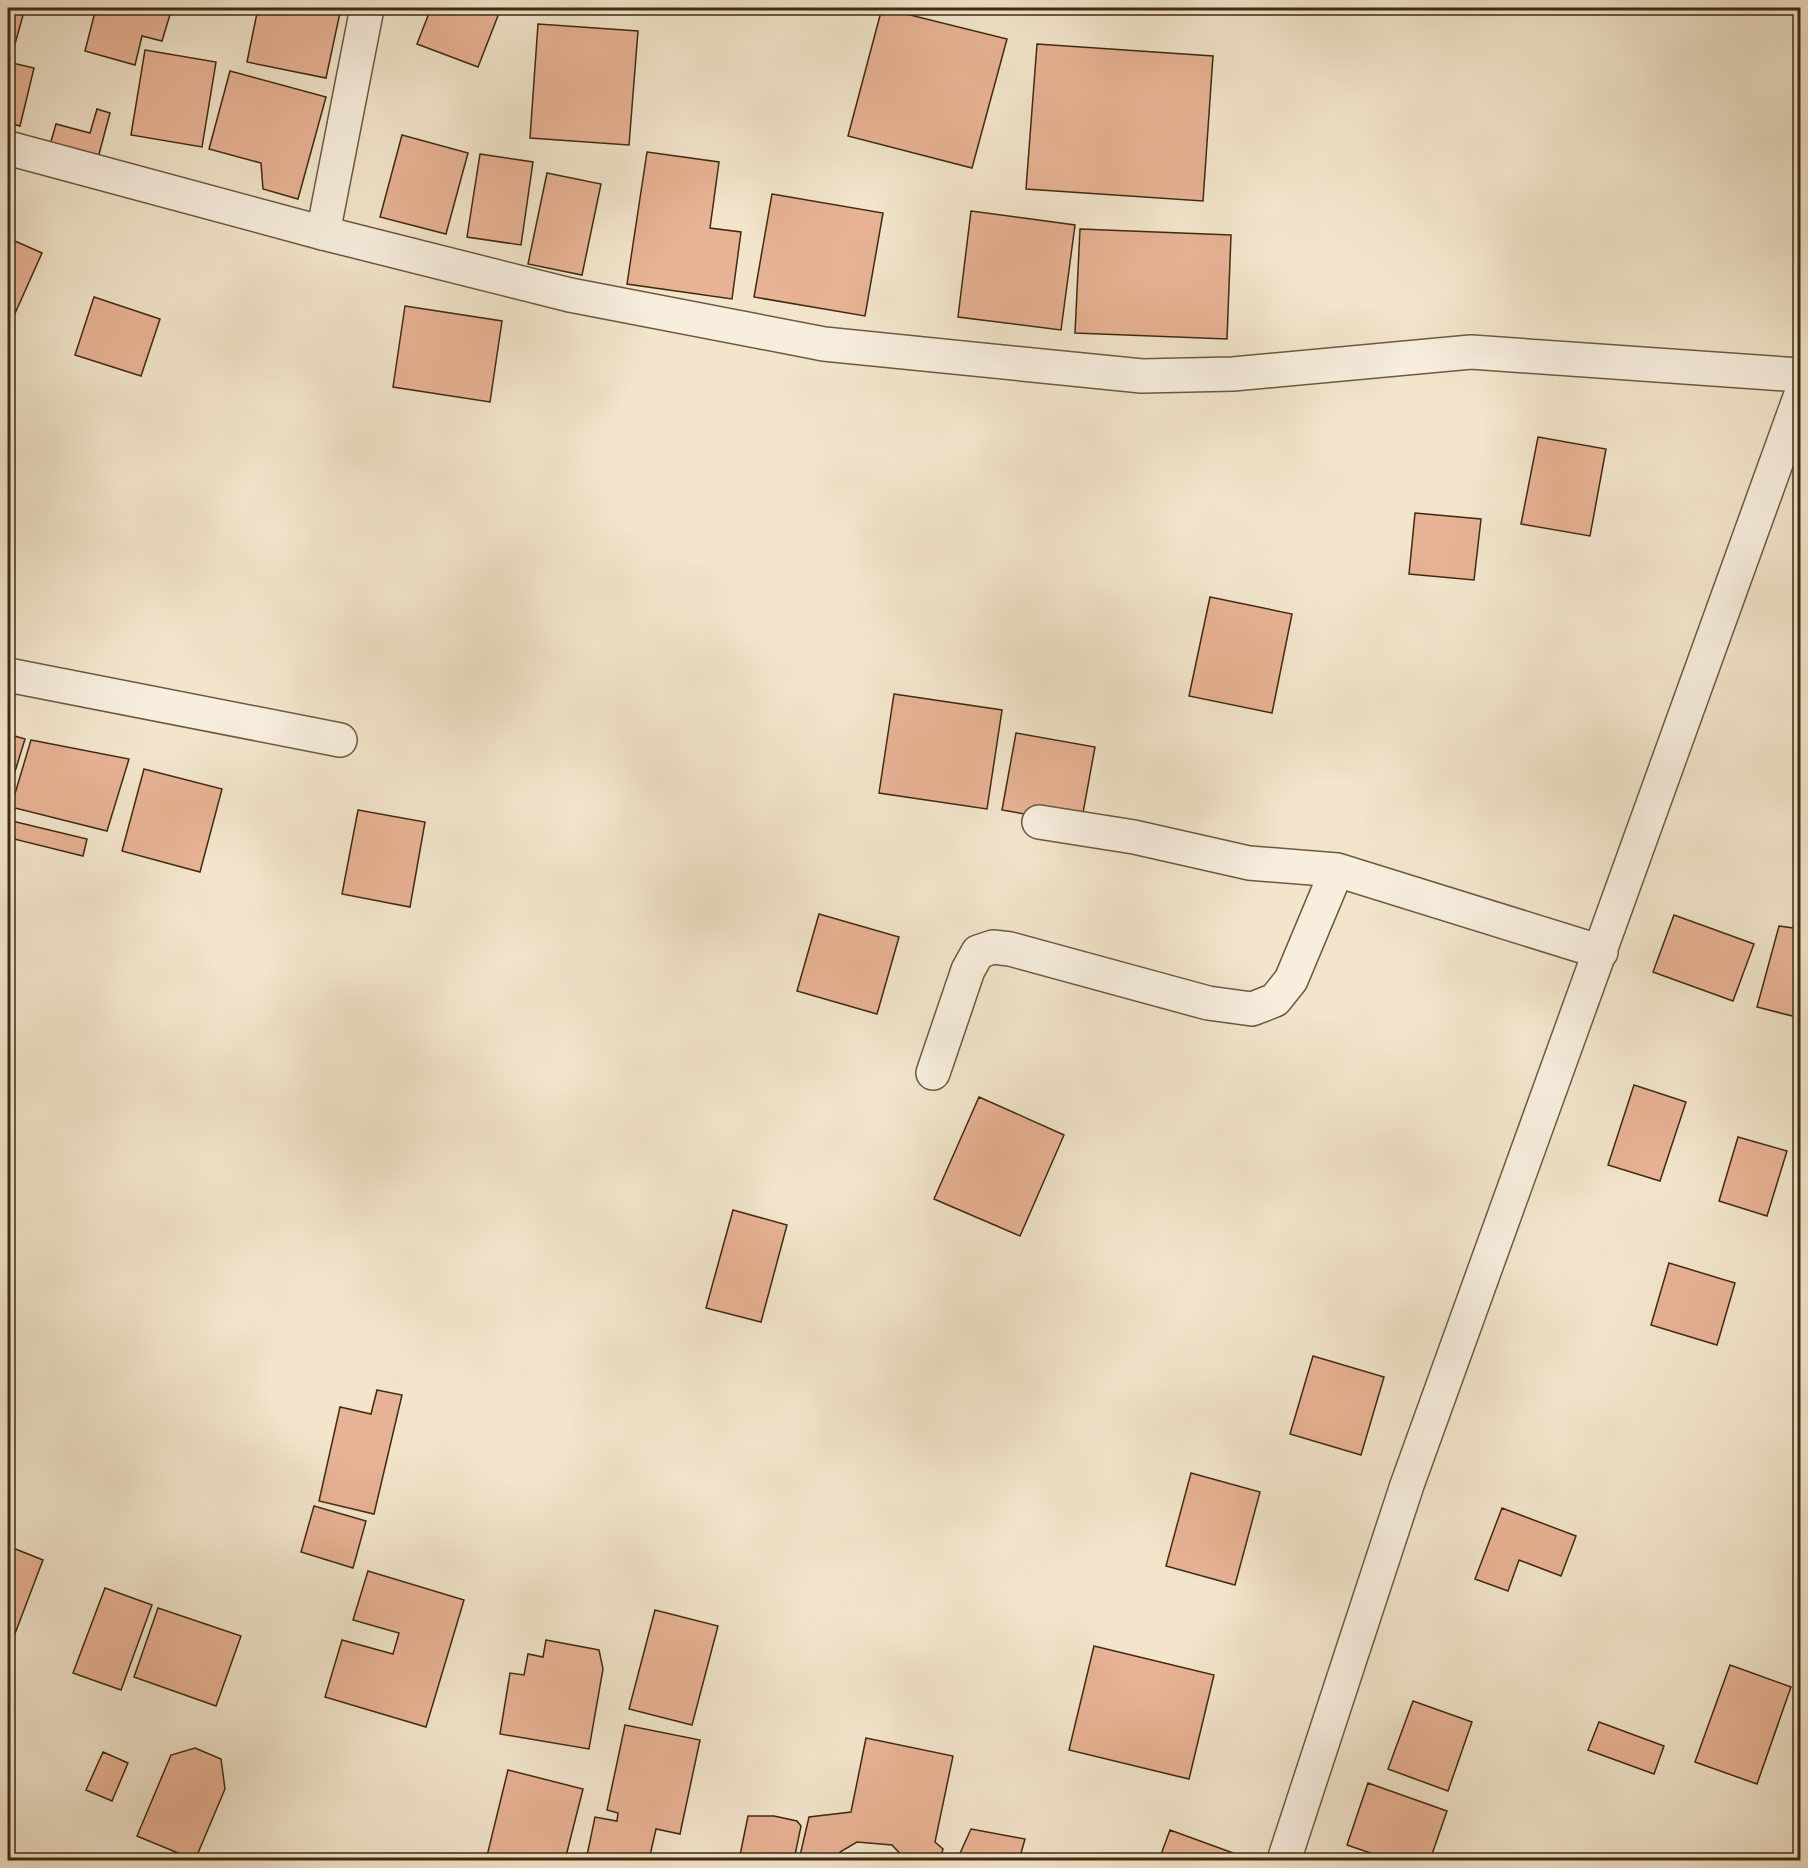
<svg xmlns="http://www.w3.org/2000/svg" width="1808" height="1868" font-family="'Old Standard TT',serif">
<rect width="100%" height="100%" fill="#f2e5cc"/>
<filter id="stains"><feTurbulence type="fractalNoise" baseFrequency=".00333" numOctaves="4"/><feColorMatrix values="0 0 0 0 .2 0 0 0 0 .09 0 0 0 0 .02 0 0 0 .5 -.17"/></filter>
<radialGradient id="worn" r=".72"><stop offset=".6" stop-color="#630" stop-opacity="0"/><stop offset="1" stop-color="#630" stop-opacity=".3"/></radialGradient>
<!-- building -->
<path fill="#e8b395" stroke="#3f2b0f" stroke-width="1.5" d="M8,8H25L15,44L8,42Z
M96,8H172L162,41L142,36L135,65L85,51Z
M258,8H341L326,78L247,62Z
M431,8H501L478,67L417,44Z
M882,8L1007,39L972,168L848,136Z
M538,24L638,31L629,145L530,138Z
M1037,44L1213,56L1203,201L1026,189Z
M145,50L216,62L202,147L131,135Z
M8,62L34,68L20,126L8,123Z
M230,71L326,97L298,199L263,189L261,163L209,149Z
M97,109L110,113L98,158L50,145L56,124L90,133Z
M402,135L468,153L446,234L380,217Z
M647,152L719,162L710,228L741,232L732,299L627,284Z
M480,154L533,162L521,245L467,237Z
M547,173L601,184L582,275L528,264Z
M772,194L883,213L865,316L754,297Z
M971,211L1075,225L1061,330L958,317Z
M1080,229L1231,235L1227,339L1075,333Z
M8,238L42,253L8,329Z
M94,297L160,319L141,376L75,355Z
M405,306L502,321L490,402L393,387Z
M1538,437L1606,449L1590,536L1521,524Z
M1415,513L1481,519L1474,580L1409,574Z
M1210,597L1292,614L1272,713L1189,696Z
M894,694L1002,710L987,809L879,793Z
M1016,733L1095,747L1081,824L1002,810Z
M8,734L25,739L9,791H8Z
M31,740L129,759L107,831L11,807Z
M144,769L222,789L200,872L122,851Z
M358,810L425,822L410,907L342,894Z
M12,821L87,839L83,856L14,839Z
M819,914L899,937L877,1014L797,991Z
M1674,915L1754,944L1733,1001L1653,972Z
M1779,926L1800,929V1018L1757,1007Z
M1634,1085L1686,1102L1660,1181L1608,1165Z
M979,1097L1064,1135L1020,1236L934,1199Z
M1738,1137L1787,1151L1767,1216L1719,1201Z
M733,1210L787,1225L761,1322L706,1308Z
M1669,1263L1735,1283L1717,1345L1651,1325Z
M1313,1356L1384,1377L1361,1455L1290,1434Z
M377,1390L402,1395L374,1514L319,1501L340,1407L371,1414Z
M1191,1473L1260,1492L1235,1585L1166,1566Z
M314,1506L366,1521L353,1568L301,1552Z
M1502,1508L1576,1536L1561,1576L1519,1560L1508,1591L1475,1579Z
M8,1546L43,1560L11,1644L8,1643Z
M368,1571L464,1600L426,1727L325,1697L342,1640L393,1654L399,1633L353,1620Z
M105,1588L152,1605L121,1690L73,1673Z
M158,1608L241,1636L216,1706L134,1677Z
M655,1610L718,1626L692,1725L629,1709Z
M546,1640L599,1650L603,1669L589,1749L500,1734L510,1673L524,1675L528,1654L543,1657Z
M1094,1646L1214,1675L1189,1779L1069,1750Z
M1730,1665L1791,1687L1757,1784L1695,1762Z
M1413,1701L1472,1722L1448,1791L1388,1769Z
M1599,1722L1664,1746L1654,1774L1588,1750Z
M625,1725L700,1740L680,1834L656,1829L649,1860H586L595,1817L617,1821L618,1813L607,1810Z
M866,1738L953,1756L935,1842L943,1849L941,1856L944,1860H906L892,1845L857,1842L840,1852L837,1860H799L809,1817L851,1812Z
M195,1748L221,1759L225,1789L195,1860L137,1836L171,1755Z
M103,1752L128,1763L112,1801L86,1790Z
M508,1770L583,1789L565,1860H486Z
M1368,1783L1447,1811L1430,1860H1391L1347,1845Z
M748,1816H774L797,1821L801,1826L794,1860H739Z
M971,1829L1025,1839L1019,1860H957Z
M1170,1830L1233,1853L1230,1860H1159Z
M846,1854L883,1860H844Z"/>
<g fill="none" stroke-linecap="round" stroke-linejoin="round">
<!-- minor casing -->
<g stroke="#6c5a3e" stroke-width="36">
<path id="minor" d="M323,233L367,8
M8,675L340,740
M1039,822L1134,837L1249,863L1337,870L1601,952
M933,1073L968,970L978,952L993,947L1010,949L1208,1003L1252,1009L1275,1000L1291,980L1337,870
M1284,1860L1407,1485L1800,397"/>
</g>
<!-- tertiary casing -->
<g stroke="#6c5a3e" stroke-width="36">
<path id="tertiary" d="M8,148L323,233L570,295L824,344L1142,376L1233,374L1471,352L1800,375"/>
</g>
<!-- minor -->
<use href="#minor" stroke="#f7eede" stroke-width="33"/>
<!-- tertiary -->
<use href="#tertiary" stroke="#f7eede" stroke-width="33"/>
</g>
<!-- margin -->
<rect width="1808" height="1868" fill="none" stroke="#f2e5cc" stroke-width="30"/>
<rect x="9" y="9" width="1790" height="1850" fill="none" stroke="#3f2b0f" stroke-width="3"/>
<rect x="15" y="15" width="1778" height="1838" fill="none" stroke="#3f2b0f" stroke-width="1.5"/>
<rect width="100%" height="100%" filter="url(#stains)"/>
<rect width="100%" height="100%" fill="url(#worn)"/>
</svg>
